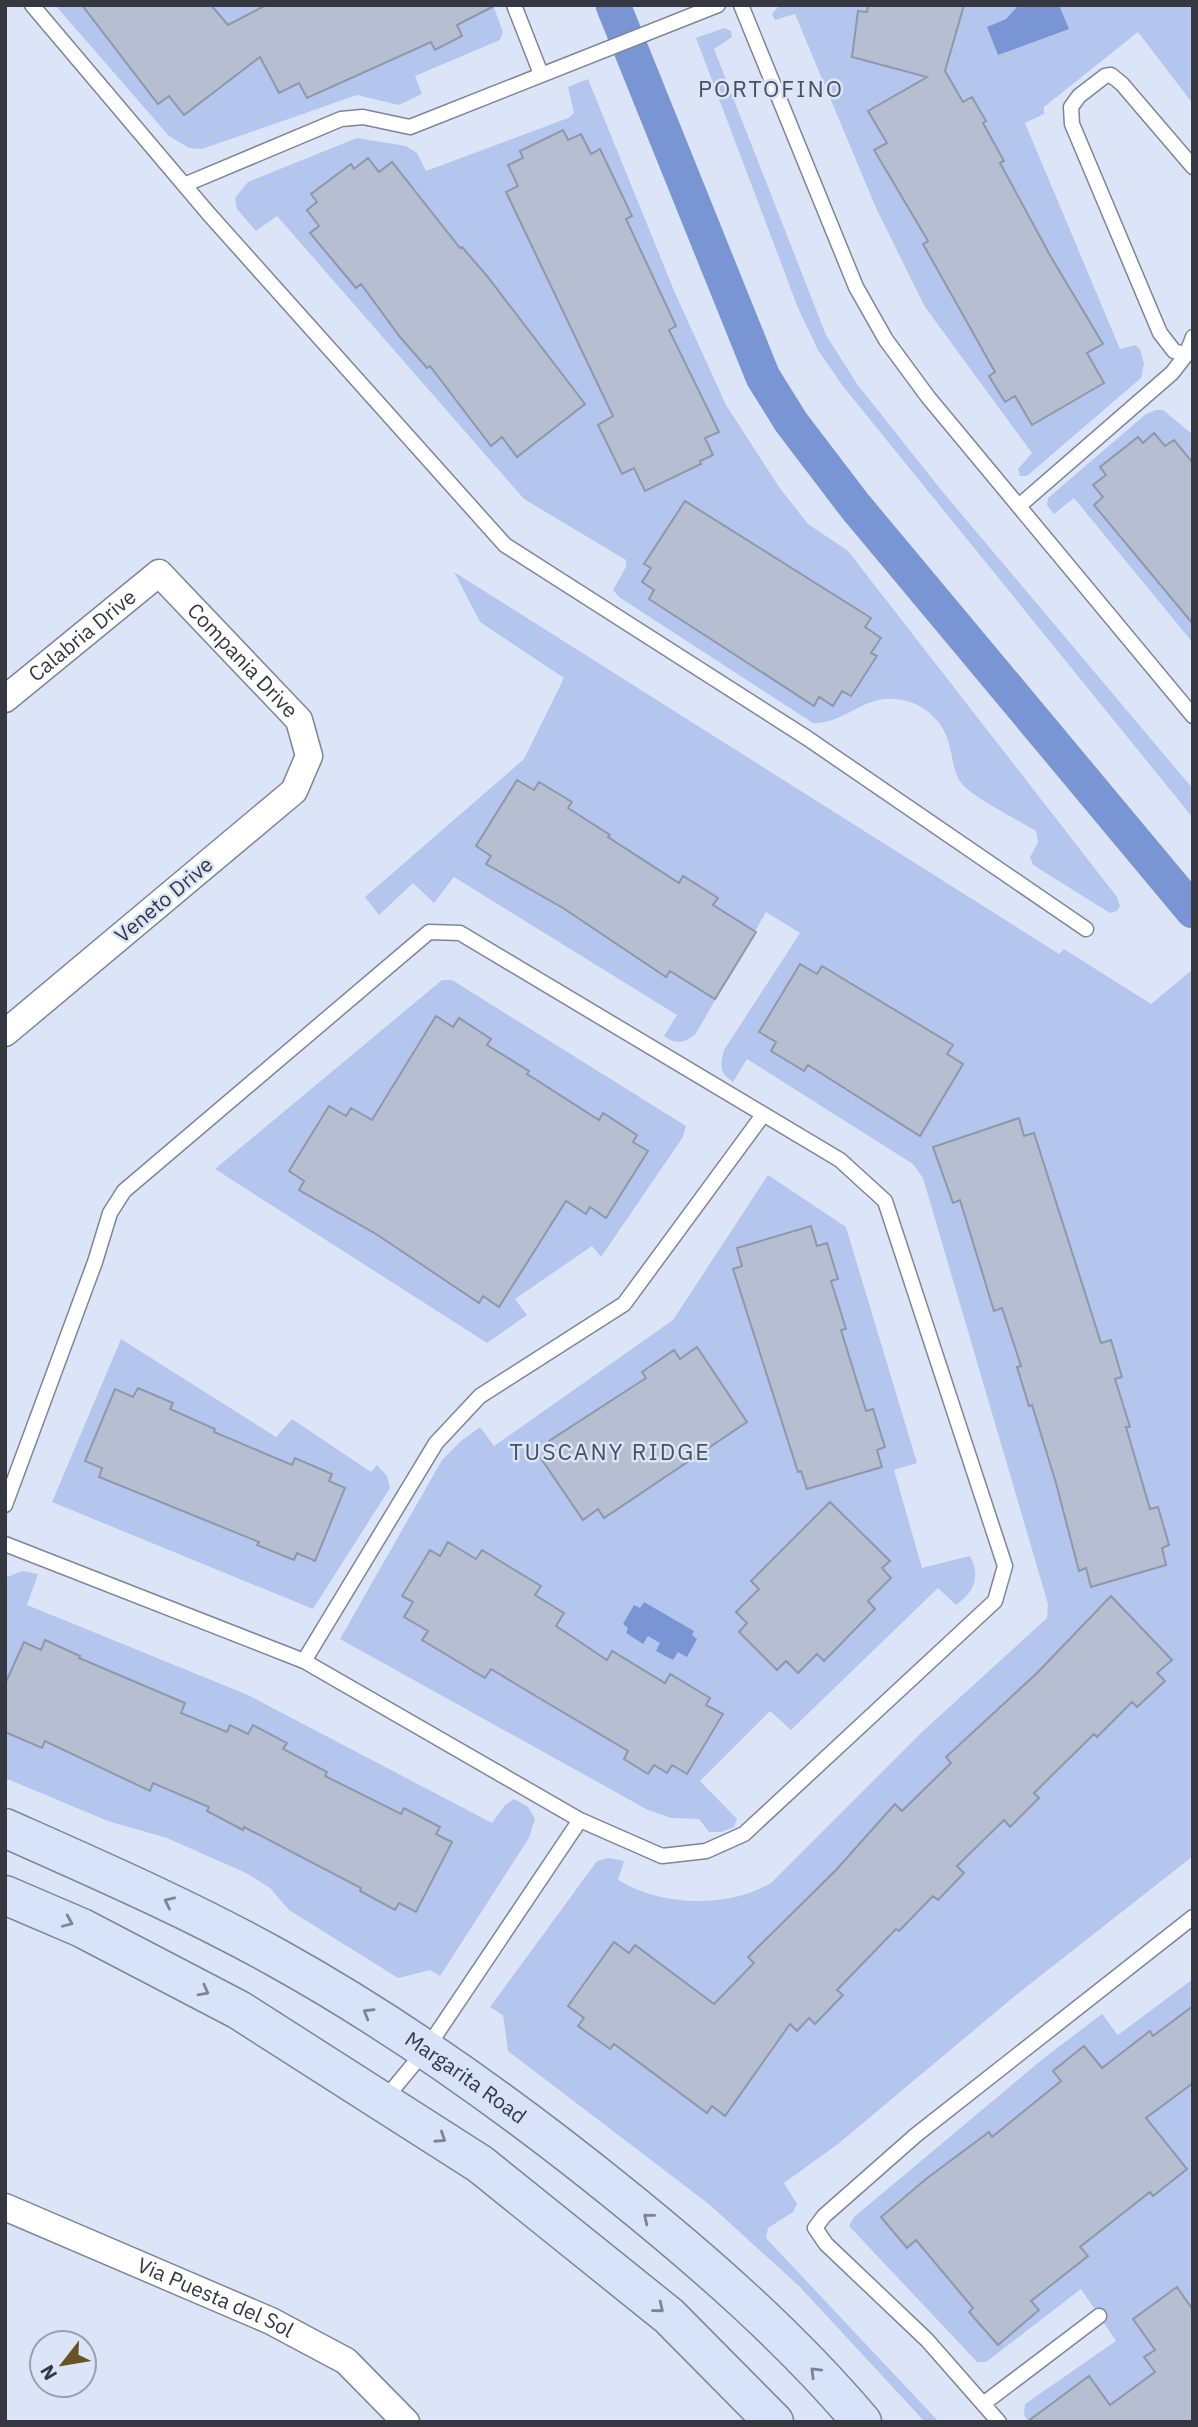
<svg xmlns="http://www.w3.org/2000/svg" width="1198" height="2427" font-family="'IBM Plex Sans',sans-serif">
<rect width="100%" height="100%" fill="#dce5f8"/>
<!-- green -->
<path fill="#b4c6ed" d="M55,5H493L503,32L500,40L415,76L422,94L399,105L357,95L202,149L189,148L169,136Z
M603,5H624L782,388L814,437L1193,895V919L1157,880L818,470L763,391L740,344Z
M780,5H1193V104L1138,32L1044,107V114L1025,123L1120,349L1135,345L1140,349L1144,364L1141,378L1027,476H1020L1018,469L1032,453L925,307L876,208L795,14L775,20L772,14Z
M724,28L731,31L732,37L714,49L826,335L857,384L942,491L1193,789V818L842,385L818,350L798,308L696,38Z
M588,79L675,293L726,405L779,487L808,524L848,551L1117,897L1120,906L1117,911L1110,913L1033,865L1030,857L1038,842L1036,831C1018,820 976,799 963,785C953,774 953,757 949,744C943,719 920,700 894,699C864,696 843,724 813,723L619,597L613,590L626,567V560L524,499L277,216L256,231L237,209L235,198L248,182L357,138L406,146L417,153L426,171L568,118L574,113L568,87Z
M1156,410H1163L1193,435V463L1174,440L1165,446L1154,433L1143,443L1138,437L1100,467L1106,475L1103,497L1094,505L1190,621L1193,619V643L1074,498L1054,514L1047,505L1048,498L1146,414Z
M454,572L1059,954L1064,949L1151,1004L1193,969V1856L1016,1995L838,2144L784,2183L797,2204L793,2212L768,2228L766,2238L939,2422H925L799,2286L710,2205L508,2051L503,2015L490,2007L597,1861L608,1858L624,1861L618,1880C660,1906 728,1909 771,1883L922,1732L1047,1618L1048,1604L923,1178L913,1164L747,1059L733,1082C719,1072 720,1066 724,1050L800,933L766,912L695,1035C683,1043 677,1045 664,1036L677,1015L454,877L434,903L413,883L379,915L365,897L524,759L564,678L480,622Z
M442,980H452L686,1126L683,1137L601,1257L592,1246L515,1299L527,1315L487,1343L215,1169Z
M768,1175L846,1227L917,1463L894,1470L922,1568L970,1556C981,1577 974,1592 956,1605L938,1588L791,1730L770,1711L700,1781L737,1819L734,1827L721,1832H709L699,1819L671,1818L648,1810L340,1639L442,1460L461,1441L480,1427L494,1446L673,1320Z
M121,1339L276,1437L292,1419L371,1472L377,1465L387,1476L390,1488L313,1609L52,1502Z
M22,1571L38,1574L27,1605L248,1695L492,1823L505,1805L514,1799L528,1807L535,1819L529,1838L440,1976L430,1970L398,1978L289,1910L270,1888L246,1873L167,1838L108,1821L5,1778V1578Z
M1193,1979V2422H1029L1024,2415L1025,2404L1116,2341L1081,2289L986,2362H977L849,2226L854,2217L1044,2058L1102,2014L1118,2035Z"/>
<!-- water -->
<path fill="#7a95d4" d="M1019,5H1059L1069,29L998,55L987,27L1006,19Z
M644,1602L694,1631L692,1635L697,1639L687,1657L678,1652L673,1660L656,1651L660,1643L648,1636L643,1644L626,1633L628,1628L623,1624L634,1605L640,1608Z"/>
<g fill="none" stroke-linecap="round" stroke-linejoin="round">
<!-- canal -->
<path stroke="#7a95d4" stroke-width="35" d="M613,5L763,377L791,422L855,506L1193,911"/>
</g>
<!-- building -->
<path fill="#b6bfd1" stroke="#8f97a9" stroke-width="2" d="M82,5H211L228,25L266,5H496L457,25L462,36L435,50L431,42L307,98L299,83L279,93L260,57L184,115L169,96L158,104Z
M868,5H964L945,71L963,102L972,97L986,121L983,123L1004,161L1000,163L1051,257L1103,344L1087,353L1104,383L1032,425L1015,396L1005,402L989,376L995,372L923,244L928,241L874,150L887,143L868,111L927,77L852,57L858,11L867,12Z
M563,130L568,140L581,134L591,154L600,149L632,216L626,219L676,326L669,330L719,432L705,438L713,455L700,461L701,464L645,491L634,468L622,474L598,425L613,416L506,192L518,186L508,165L523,158L520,151Z
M368,158L379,172L392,162L460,248L462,247L487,276L585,404L517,457L502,437L491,446L430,366L427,368L400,337L361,284L356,288L310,233L319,226L307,210L317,202L311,194L351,164L354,169Z
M1154,433L1165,446L1174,440L1193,463V624L1094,505L1103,497L1093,485L1106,475L1100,467L1138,437L1143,443Z
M685,501L871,618L865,627L881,638L871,653L877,656L851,696L842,691L833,706L819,697L814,706L649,599L654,590L642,582L651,568L644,564Z
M517,780L534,790L539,782L572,802L568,808L610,835L608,837L679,883L683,876L718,898L713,905L756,932L715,999L670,971L666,977L563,908L486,864L491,856L476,846Z
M800,964L817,974L822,966L953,1045L947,1054L963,1064L920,1136L808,1065L804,1071L771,1051L776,1042L759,1032Z
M436,1016L453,1027L459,1018L491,1039L487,1045L529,1071L527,1074L599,1120L603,1113L637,1135L633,1142L648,1151L606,1218L590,1207L586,1214L566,1201L499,1307L483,1296L479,1303L376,1234L299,1190L304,1181L289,1171L329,1106L346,1116L351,1108L372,1120Z
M1019,1118L1024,1136L1034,1133L1101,1343L1111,1340L1122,1377L1115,1379L1130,1427H1126L1150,1509L1158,1507L1169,1545L1162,1548L1166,1565L1091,1587L1086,1568L1079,1571L1056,1483L1032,1405L1029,1406L1017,1367L1021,1366L1002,1308L994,1311L960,1200L953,1203L933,1147Z
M811,1226L817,1246L827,1243L838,1279L831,1281L846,1329L841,1330L866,1411L873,1409L885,1447L877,1450L882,1467L807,1489L801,1471L798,1472L733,1269L742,1266L737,1248Z
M697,1347L747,1422L604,1518L598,1509L583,1520L540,1457L554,1447L549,1441L646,1378L642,1372L674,1350L680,1359Z
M138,1388L173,1403L170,1409L215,1429L214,1432L292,1465L295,1458L332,1474L329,1481L345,1488L315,1561L297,1553L294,1560L257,1545L259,1542L99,1477L102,1468L85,1461L115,1389L133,1397Z
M830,1502L890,1561L882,1568L891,1578L868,1601L875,1609L824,1661L817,1654L798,1673L786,1661L777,1670L739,1632L747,1623L736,1612L759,1589L751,1581Z
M448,1542L476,1559L482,1550L541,1586L535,1595L564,1613L556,1626L607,1660L612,1651L665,1683L670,1674L710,1698L706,1705L723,1714L687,1774L672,1765L667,1773L654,1765L648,1774L624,1759L628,1751L519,1686L491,1669L485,1678L422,1640L428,1631L404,1617L413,1602L402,1596L430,1550L440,1556Z
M1111,1596L1172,1660L1157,1673L1165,1681L1137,1707L1132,1702L1097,1737L1094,1734L1034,1793L1039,1798L1010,1827L1004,1820L957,1866L964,1873L938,1900L933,1896L899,1931L896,1929L837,1990L843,1995L815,2024L809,2018L797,2031L790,2024L725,2116L712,2106L707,2113L614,2044L610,2049L578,2026L584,2018L568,2006L614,1942L629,1953L635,1945L714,2004L754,1963L748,1957L836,1870L895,1804L902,1811L951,1763L946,1757L1037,1673Z
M45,1640L80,1656L79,1658L185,1703L181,1713L227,1732L230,1725L248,1734L253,1725L287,1743L283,1749L327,1772L325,1776L401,1814L404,1808L440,1827L436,1834L452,1842L416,1912L399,1903L395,1910L360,1891L361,1888L244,1827L243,1830L207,1811L209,1807L153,1783L150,1791L45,1741L42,1748L5,1732V1684L24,1642L41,1650Z
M1193,2006V2083L1146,2118L1187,2169L1153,2196L1150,2192L1080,2247L1088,2256L1031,2301L1039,2310L998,2345L969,2312L973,2308L916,2240L907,2248L881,2217L926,2179L989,2132L992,2137L1061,2081L1053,2071L1084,2046L1102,2068L1150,2031L1153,2036Z
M1177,2287L1193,2310V2422H1027L1089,2376L1110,2405L1155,2372L1144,2357L1155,2350L1133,2319Z"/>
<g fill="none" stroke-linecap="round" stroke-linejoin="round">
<!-- service casing -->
<g stroke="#7d8597" stroke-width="17">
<path id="service" d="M32,5L208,213L505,545L807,738L1086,929
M514,5L541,74
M741,5L856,287L886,340L928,397L1193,716
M184,185L341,119L363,117L410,127L718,5
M1186,355L1174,351L1160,333L1072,124L1071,107L1079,96L1105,76L1111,75L1122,84L1193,167
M1019,506L1172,373L1186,355L1193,337
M5,1505L95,1262L110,1213L124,1191L429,932L460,933L840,1160L885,1201L1005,1566L995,1601L744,1834L706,1851L662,1856L580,1820L304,1661L5,1544
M304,1661L436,1443L480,1396L624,1304L763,1115
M384,2100L427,2048L580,1820
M983,2404L1099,2316
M999,2422L927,2340L826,2244L815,2228L824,2216L916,2135L1193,1917"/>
</g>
<!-- minor casing -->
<g stroke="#7d8597" stroke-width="29">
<g id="minor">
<path id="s1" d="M5,699L159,573L299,720L309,756L294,791L5,1033"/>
<path id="s2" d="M5,2207L271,2321L346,2361L406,2422"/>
</g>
</g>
<!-- secondary casing -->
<g stroke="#7d8597" stroke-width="41">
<g id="secondary">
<path id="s3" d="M5,1828C97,1869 189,1909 277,1958C398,2025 508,2104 616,2191C703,2261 789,2336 862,2422"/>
<path d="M5,1895L82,1928L239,2010L480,2164L669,2316L774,2422"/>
</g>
</g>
<!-- service -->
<use href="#service" stroke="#fff" stroke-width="14"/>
<!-- minor -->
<use href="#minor" stroke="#fff" stroke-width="26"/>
<!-- secondary -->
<use href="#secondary" stroke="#d8e2f8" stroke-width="38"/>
</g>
<!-- one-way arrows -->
<defs><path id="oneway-chevron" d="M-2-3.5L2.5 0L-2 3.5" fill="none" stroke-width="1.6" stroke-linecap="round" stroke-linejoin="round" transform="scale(1.75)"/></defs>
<g stroke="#7e8493">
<use href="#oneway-chevron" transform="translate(169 1902) rotate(-155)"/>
<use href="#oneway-chevron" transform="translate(68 1922) rotate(23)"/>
<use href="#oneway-chevron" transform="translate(204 1991) rotate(28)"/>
<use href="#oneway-chevron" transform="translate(368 2013) rotate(-149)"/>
<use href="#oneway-chevron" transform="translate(441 2138) rotate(33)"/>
<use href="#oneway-chevron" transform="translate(648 2218) rotate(-141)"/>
<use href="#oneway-chevron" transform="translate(659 2308) rotate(39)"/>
<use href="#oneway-chevron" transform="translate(815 2372) rotate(-135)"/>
</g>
<g text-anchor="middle" stroke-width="5" stroke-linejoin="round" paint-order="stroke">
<!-- street labels -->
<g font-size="21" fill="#353840" stroke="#dce5f8">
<text dy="7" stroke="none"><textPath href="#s1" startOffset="100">Calabria Drive</textPath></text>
<text dy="7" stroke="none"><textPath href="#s1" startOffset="320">Compania Drive</textPath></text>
<text transform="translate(164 900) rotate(-40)" y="7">Veneto Drive</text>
<text dy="7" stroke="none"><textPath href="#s3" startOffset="525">Margarita Road</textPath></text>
<text dy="7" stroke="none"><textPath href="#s2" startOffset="229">Via Puesta del Sol</textPath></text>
</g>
<!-- neighbourhood labels -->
<g font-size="23" letter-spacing="2" fill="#484f5f" stroke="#dce5f8">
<text x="771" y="97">PORTOFINO</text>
<text x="610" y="1460">TUSCANY RIDGE</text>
</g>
</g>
<!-- border -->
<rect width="1198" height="2427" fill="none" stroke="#353840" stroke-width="14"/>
<!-- north arrow -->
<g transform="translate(63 2364) rotate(239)"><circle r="33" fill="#dce5f8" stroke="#99a0ae" stroke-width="2"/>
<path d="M0-5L12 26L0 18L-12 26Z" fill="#685322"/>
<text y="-10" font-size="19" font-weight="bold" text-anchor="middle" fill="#353840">N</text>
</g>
</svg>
